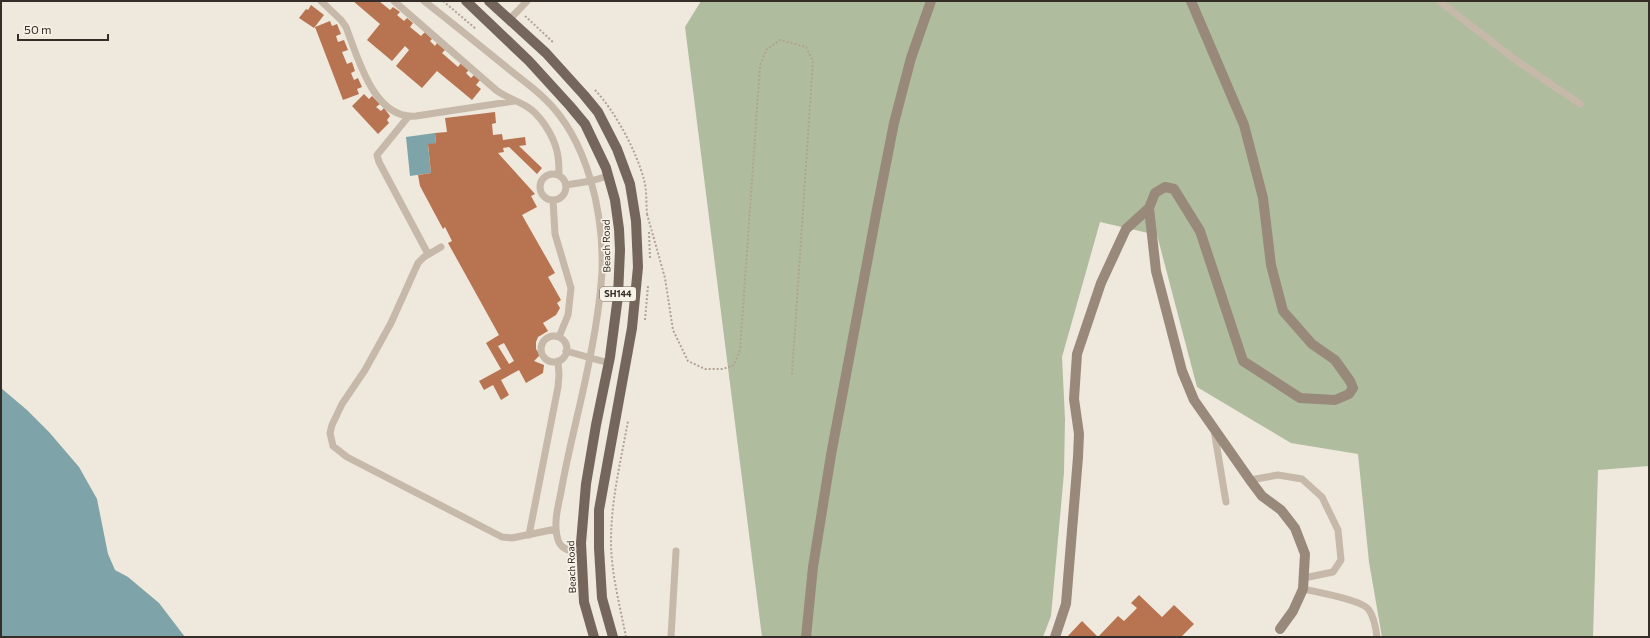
<svg xmlns="http://www.w3.org/2000/svg" width="1650" height="638" font-family="Commissioner,sans-serif">
<rect width="100%" height="100%" fill="#efe8dc"/>
<!-- green -->
<path fill="#afbc9e" d="M701,1H1649V466L1598,470L1593,637H1382L1369,562L1358,454L1291,443L1197,387L1157,235L1100,222L1062,357L1065,419L1064,473L1051,616L1043,637H762L685,27Z"/>
<!-- water -->
<path fill="#7ea3a9" d="M435,133L436,143L428,145L431,173L410,176L406,137Z
M1,388L27,410L49,432L79,467L97,499L108,554L115,570L128,577L159,603L185,637H1Z"/>
<!-- building -->
<path fill="#b87451" fill-rule="evenodd" d="M353,1H379L390,10L393,7L400,12L397,15L404,21L407,18L413,23L410,27L421,36L425,32L432,39L430,41L435,46L437,43L445,50L442,53L458,67L461,63L469,70L466,73L471,78L474,75L480,80L476,85L481,89L472,100L437,71L422,88L396,66L409,50L405,46L392,61L367,40L380,24Z
M311,5L324,15L314,28L299,18L306,9L308,10Z
M330,21L332,26L337,24L341,34L336,36L338,42L344,40L348,50L342,52L347,64L352,62L355,71L351,73L354,80L358,78L362,87L357,89L359,94L343,100L315,27Z
M364,94L369,99L372,96L380,104L376,107L381,111L384,108L390,116L387,120L389,123L378,134L352,106Z
M495,112L496,123L492,124L493,135L502,134L503,140L525,137L526,145L519,146L542,168L537,174L509,147L503,148L504,152L498,153L535,194L531,196L537,207L522,215L555,273L548,277L561,300L557,303L560,308L556,315L543,323L548,331L538,337L536,342V349L540,355L534,361L544,365L543,373L526,383L519,370L501,380L509,395L501,400L493,385L484,390L479,381L501,369L486,343L499,335L448,243L452,241L445,227L443,229L420,186L418,175L431,173L428,144L436,143L435,133L447,132L445,118ZM504,343L514,361L509,364L498,346Z
M1139,595L1162,617L1174,605L1194,624L1182,636L1183,637H1067L1082,621L1098,637L1118,616L1124,621L1137,608L1131,603Z"/>
<g fill="none" stroke-linecap="round" stroke-linejoin="round">
<!-- path -->
<path stroke="#b1a394" stroke-width="2" stroke-dasharray="2 2" stroke-linecap="butt" d="M443,1L476,29
M525,16L554,43
M595,90C615,111 637,152 644,180C647,190 646,203 647,214
M647,214L665,278L673,330L688,361L705,369H723L734,365L740,350L760,66L766,50L780,40L806,47L813,61L792,374
M649,232L650,258
M645,320L648,286
M626,637C620,606 611,573 611,541C611,500 621,460 628,421"/>
<!-- lane -->
<path stroke="#c6b9a9" stroke-width="7" d="M321,1L341,20L346,27C358,58 374,120 416,116L515,101
M394,1L496,90C505,97 516,100 526,106C540,114 553,135 557,151C559,159 559,167 559,175
M424,1C451,22 478,44 505,66C518,77 533,87 545,99C588,140 604,214 602,272C600,305 594,339 587,372C579,412 568,451 561,492C558,506 553,525 558,540C561,550 572,551 582,554
M1439,1L1517,61L1580,104
M510,19L527,1
M408,117L377,155L379,162L428,254
M540 187a13 13 0 1 1 26 0a13 13 0 1 1-26 0Z
M566,185L591,181L608,176
M553,200L555,234L571,288L568,315L559,337
M441,247L424,257L418,263L391,323L365,370L342,404L332,425L330,433L333,446L347,457L502,537L512,538L556,529
M541 349a13 13 0 1 1 26 0a13 13 0 1 1-26 0Z
M566,351L609,363
M1214,430L1226,502
M1250,480L1278,475L1302,479L1322,497L1338,530L1341,560L1333,572L1304,578
M529,535L558,387L559,375L558,361
M1303,589C1317,592 1363,600 1369,610C1374,617 1376,629 1377,637
M671,637L676,551"/>
<!-- secondary -->
<path stroke="#99897b" stroke-width="10" d="M1191,1L1244,125L1263,198L1271,265L1283,311L1312,344L1335,360L1350,381L1353,388L1349,394L1335,400L1300,398L1243,361L1200,231L1174,189L1165,187L1155,193L1149,208L1156,271L1182,371L1194,400L1250,480L1262,496L1281,510L1295,528L1305,554L1303,589L1293,611L1280,629
M806,637L813,567L831,455L878,204L894,123L911,58L931,1
M1055,637L1066,604L1078,457L1079,434L1074,399L1077,354L1101,283L1126,229L1149,208"/>
<!-- primary -->
<path stroke="#74665b" stroke-width="10" d="M466,1L529,61L570,106L585,124L606,168L615,200L619,229L620,250L618,296L610,357L596,425L586,484L581,543L584,602L594,637
M489,1L546,53L584,95L598,112L617,149L630,184L636,221L638,267L632,328L599,510V548L602,598L613,637"/>
</g>
<g text-anchor="middle" stroke-width="3.5" stroke-linejoin="round" paint-order="stroke">
<!-- shield labels -->
<rect fill="#f7f2e8" stroke="#6e6862" stroke-width="1" x="600" y="287" width="36" height="14" rx="3"/>
<g font-size="9" font-weight="bold" fill="#342d28">
<text x="618" y="297">SH144</text>
</g>
<!-- street labels -->
<g font-size="10" fill="#342d28" stroke="#f7f2e8">
<text transform="translate(606 246) rotate(-91)" y="4">Beach Road</text>
<text transform="translate(571 567) rotate(-92)" y="4">Beach Road</text>
</g>
</g>
<!-- border -->
<rect width="1650" height="638" fill="none" stroke="#342d28" stroke-width="4"/>
<!-- scale -->
<path d="M18 34v6h90v-6" fill="none" stroke="#342d28" stroke-width="2"/>
<text x="24" y="34" font-size="12" fill="#342d28" stroke="#f7f2e8" stroke-width="3" paint-order="stroke">50 m</text>
</svg>
